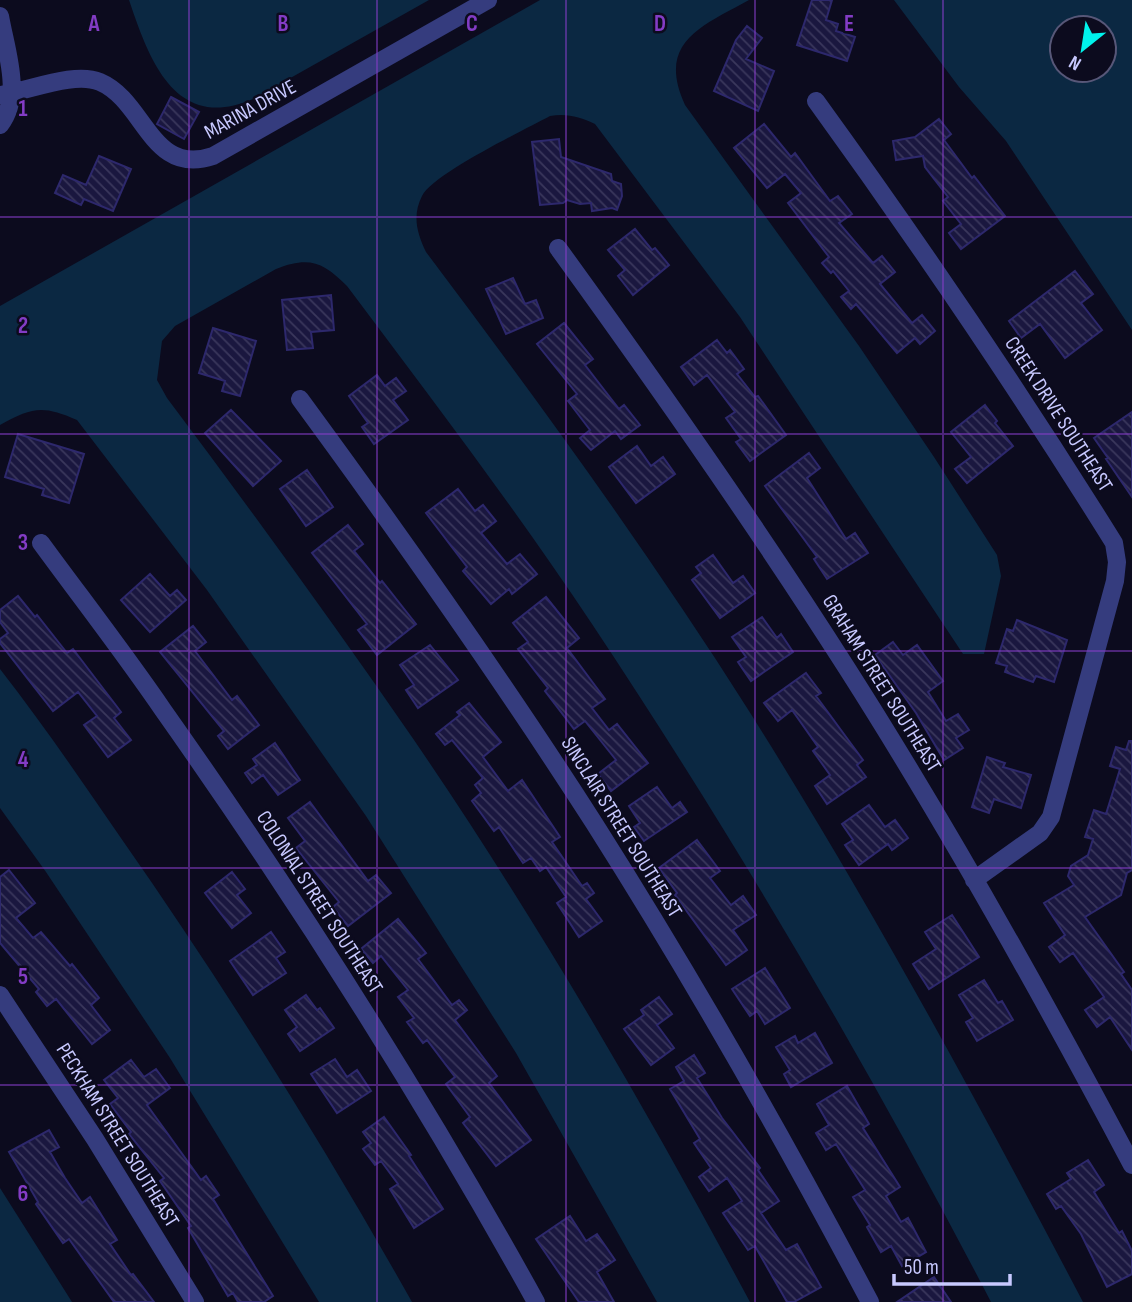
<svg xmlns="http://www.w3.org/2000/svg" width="1132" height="1302" font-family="'Sofia Sans Condensed',sans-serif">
<defs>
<pattern id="building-back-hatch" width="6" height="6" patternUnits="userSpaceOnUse" patternTransform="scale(1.75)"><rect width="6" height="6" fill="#1a173f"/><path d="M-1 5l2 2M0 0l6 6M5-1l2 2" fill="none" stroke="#3a375c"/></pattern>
</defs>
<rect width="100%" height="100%" fill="#0c0b1e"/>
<!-- water -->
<path fill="#0b2842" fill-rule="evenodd" d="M129,0H429L253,99C175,133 149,59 129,0Z
M540,0H749C702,26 656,42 685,105L859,346L934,457L997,555L1001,576L984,654H963L740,317L595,124C580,117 567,113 550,116C524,130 433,174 422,196C412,216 417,233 426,252C539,402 649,553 749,711C870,903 978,1102 1083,1302H991C870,1069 737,842 592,624C515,508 430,397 347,286C323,262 309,256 276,269L175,326L162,341L157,380L167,398C251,510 334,624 414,740C537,920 647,1110 750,1302H657L516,1053L366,816L207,590L77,420C43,405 32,407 0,425V306Z
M894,0H1132V330L1006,141L959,87ZM1062,28H1104V70H1062Z
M0,669C43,724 83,783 123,841C227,990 323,1144 412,1302H319L170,1058L46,872L0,808Z
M0,1188L72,1302H0Z"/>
<!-- building -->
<path fill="url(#building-back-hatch)" stroke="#2d286c" stroke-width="2" d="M812,0H832L826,20L838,24L836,31L855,37L847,61L797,45Z
M747,26L762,38L746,59L774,71L758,111L714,91L736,40Z
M171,97L199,112L184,139L157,124Z
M939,119L951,134L944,140L972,178L974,176L1005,216L961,249L949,233L961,224L943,201L948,197L925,167L923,156L896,160L893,141L915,137Z
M764,124L791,157L795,153L830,201L838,196L852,214L839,223L873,263L882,256L895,272L880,284L912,323L922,315L935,331L920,344L915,338L897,353L856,304L851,309L841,297L849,291L833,271L831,273L822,263L829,257L788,203L801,193L785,174L767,188L734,148Z
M559,139L561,157L611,174L612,181L621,184L622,196L617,210L612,208L592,211L591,203L580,204L567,200L563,203L540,205L532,142Z
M99,156L131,169L113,211L84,199L81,205L55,193L63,175L86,185Z
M635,229L652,250L655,248L669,265L633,295L618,276L625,270L608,250Z
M1075,271L1093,294L1081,303L1102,330L1065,358L1040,324L1021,338L1009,321Z
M513,278L525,304L536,300L543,318L506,334L486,289Z
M331,295L334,330L311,332L313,348L287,350L282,300Z
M564,323L593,359L585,365L619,409L624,405L640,425L621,439L615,431L591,450L580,438L590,430L568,401L577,394L537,344Z
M213,328L256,341L240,396L222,391L225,381L199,373Z
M717,340L727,353L730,350L744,369L737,374L755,397L758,396L786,435L750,461L736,442L741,439L726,418L735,412L707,375L694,385L681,367Z
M377,375L385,386L396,378L406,391L393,400L408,420L374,444L362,427L368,423L349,396Z
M985,405L997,421L995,423L1013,446L967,483L955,469L971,457L951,432Z
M231,410L281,461L253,486L205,433Z
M1132,412V497L1106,459L1108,458L1094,438Z
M18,434L84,454L69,503L42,495L44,489L5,477Z
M637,446L651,466L663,457L675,474L636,503L609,467Z
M809,453L820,468L807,478L846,539L855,533L868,553L827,579L814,559L817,557L765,486Z
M307,470L333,507L306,526L280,489Z
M458,489L475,511L483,505L496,521L481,533L507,564L520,554L537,574L512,594L509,589L491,604L463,571L467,567L426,513Z
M348,525L363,544L354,551L380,583L382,581L416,624L377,655L358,630L367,624L312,553Z
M713,555L733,583L743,576L755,593L720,618L692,580L701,573L696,567Z
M150,574L170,596L177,590L186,600L150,632L121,600Z
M18,596L35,617L37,615L67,653L73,649L121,712L114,718L131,740L108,757L84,725L97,716L78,692L53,711L0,643V639L8,633L0,622V610Z
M546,597L579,638L567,648L605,699L592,708L609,730L617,724L648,763L611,791L598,774L616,760L585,721L574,729L545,691L548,688L518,649L528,642L513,623Z
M762,617L777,638L781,634L793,652L751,681L738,662L746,657L732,637Z
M1017,620L1067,640L1054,682L1036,676L1033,682L1005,672L1007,666L996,663L1007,629L1013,631Z
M193,626L206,642L195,651L232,700L237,696L259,725L228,749L218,736L224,731L160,652Z
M893,642L903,655L917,645L943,681L928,692L946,721L958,714L969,730L956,738L963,748L944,760L916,713L875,655Z
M430,645L458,680L418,708L406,690L414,685L400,665Z
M806,673L821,693L816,696L863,760L857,765L866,777L827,804L815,786L830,775L813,751L818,747L792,710L778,721L764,703Z
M469,703L501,742L483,757L508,791L522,780L560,837L552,842L582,886L587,883L594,893L586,899L602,921L579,937L557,903L566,897L546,867L540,871L531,858L523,863L499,827L494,831L472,801L481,793L475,785L483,778L452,740L445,745L436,734L460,715L457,712Z
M1129,741H1132V870L1127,873L1121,895L1085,917L1124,972L1121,974L1132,990V1050L1110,1017L1097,1027L1085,1010L1104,997L1073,953L1060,962L1049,947L1065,935L1044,903L1074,885L1068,876L1071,866L1088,855L1093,839L1085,837L1094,810L1106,814L1120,769L1110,766L1116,747L1126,750Z
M275,743L300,780L278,795L263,775L252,783L245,773L257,765L253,759Z
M987,757L1005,763L1003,767L1031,775L1021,808L994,799L989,813L972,807Z
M657,787L672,808L680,802L687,812L644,841L634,827L640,823L629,806Z
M310,802L368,881L376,875L391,893L348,926L333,907L339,902L296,848L305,841L288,818Z
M869,805L885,827L895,820L908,838L892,850L888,844L859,865L845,845L853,840L842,824Z
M697,840L720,871L710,878L731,905L743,896L756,915L733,930L747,950L726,965L675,895L677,893L659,868Z
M9,870L35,903L16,918L33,938L41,932L70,966L72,964L99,998L91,1005L110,1030L92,1044L56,999L47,1006L36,992L39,989L0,943V877Z
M232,872L245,889L237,895L251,913L232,928L205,893Z
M952,915L979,957L929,989L913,964L936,949L925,932Z
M398,919L426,953L418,959L452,1005L459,1000L467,1010L455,1020L497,1076L489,1083L531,1140L496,1166L463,1123L470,1117L446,1084L455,1077L427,1040L423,1043L407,1022L414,1018L398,997L408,990L381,956L373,963L361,949Z
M271,932L285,952L276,958L286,973L253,995L230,961Z
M765,968L790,1008L765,1024L757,1011L750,1016L732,989Z
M984,980L998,1003L1002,1001L1013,1020L977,1041L966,1022L973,1018L959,995Z
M306,995L317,1010L320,1008L334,1028L300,1051L288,1034L297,1027L285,1010Z
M659,997L672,1014L657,1025L674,1048L651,1065L624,1029L644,1015L641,1010Z
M815,1033L832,1063L791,1087L784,1074L790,1070L776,1047L795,1036L798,1043Z
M694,1055L705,1073L697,1078L722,1118L760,1168L758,1170L779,1201L761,1213L786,1250L797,1244L821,1287L794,1302H787L755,1246L748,1250L723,1213L742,1201L727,1178L709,1191L699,1177L711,1168L694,1143L700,1139L670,1089L684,1081L676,1067Z
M335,1059L347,1077L357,1070L371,1091L337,1113L311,1074Z
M131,1060L144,1077L156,1069L170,1088L147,1105L201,1180L206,1176L219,1195L213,1199L273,1296L264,1302H238L233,1293L228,1296L188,1228L191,1226L160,1181L164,1178L129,1134L131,1132L110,1104L118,1098L104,1080Z
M847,1086L869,1124L863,1128L900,1187L886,1196L901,1222L908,1218L926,1252L902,1266L891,1246L881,1252L867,1227L870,1225L853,1197L865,1190L836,1144L826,1150L816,1133L829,1125L817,1104Z
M384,1117L411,1155L409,1156L443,1209L414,1228L390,1189L398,1184L381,1161L375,1165L363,1149L371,1143L363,1132Z
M49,1130L59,1147L50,1152L65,1178L82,1203L90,1197L117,1240L110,1244L131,1275L133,1274L154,1302H114L69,1239L63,1243L36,1204L38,1202L9,1152Z
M1088,1160L1104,1185L1094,1192L1119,1233L1122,1231L1132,1251V1274L1107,1287L1081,1234L1061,1206L1056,1209L1047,1194L1071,1179L1067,1173Z
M570,1216L586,1241L597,1234L615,1260L597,1272L614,1302H579L536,1239Z
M934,1277L951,1302H897Z"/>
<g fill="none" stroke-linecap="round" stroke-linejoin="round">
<!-- minor -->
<path stroke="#353c7e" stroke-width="18" d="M0,16C6,51 23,95 0,125
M0,95C29,91 74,71 100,82C145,101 151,177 213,156L488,0
M816,101C921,246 1020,392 1114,543L1117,562L1115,581L1051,817L1040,833L974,880
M558,248C658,386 756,525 848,670C950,830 1043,997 1132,1165
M300,399C402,538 501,678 594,823C693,979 784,1139 870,1302
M41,543C82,599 124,653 163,710C298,901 423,1098 536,1302
M0,995L95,1139L195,1302"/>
</g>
<!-- grid -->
<path fill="none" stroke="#833cc5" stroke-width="2" stroke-opacity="0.55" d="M189,0V1302M377,0V1302M566,0V1302M755,0V1302M943,0V1302M0,217H1132M0,434H1132M0,651H1132M0,868H1132M0,1085H1132"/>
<g text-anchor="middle" stroke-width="5" stroke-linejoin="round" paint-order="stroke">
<!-- street labels -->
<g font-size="21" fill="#c8c9ff" stroke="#0c0b1e">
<text transform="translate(250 109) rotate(-29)" y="7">MARINA DRIVE</text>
<text transform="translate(1059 414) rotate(57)" y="7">CREEK DRIVE SOUTHEAST</text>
<text transform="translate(882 683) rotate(58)" y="7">GRAHAM STREET SOUTHEAST</text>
<text transform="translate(622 827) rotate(58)" y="7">SINCLAIR STREET SOUTHEAST</text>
<text transform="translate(320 902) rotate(57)" y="7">COLONIAL STREET SOUTHEAST</text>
<text transform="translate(118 1135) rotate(58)" y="7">PECKHAM STREET SOUTHEAST</text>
</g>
</g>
<g font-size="23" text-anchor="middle" font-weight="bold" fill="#833cc5" stroke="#0c0b1e" stroke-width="5" stroke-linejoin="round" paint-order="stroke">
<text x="94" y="31">A</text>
<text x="283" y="31">B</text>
<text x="472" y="31">C</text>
<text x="660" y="31">D</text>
<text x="849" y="31">E</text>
<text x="23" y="116">1</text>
<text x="23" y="333">2</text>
<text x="23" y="550">3</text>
<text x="23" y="767">4</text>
<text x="23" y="984">5</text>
<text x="23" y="1201">6</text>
</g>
<!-- north arrow -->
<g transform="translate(1083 49) rotate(210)"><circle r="33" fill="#0c0b1e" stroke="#575778" stroke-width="2"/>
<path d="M0-5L12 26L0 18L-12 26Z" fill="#00f3ec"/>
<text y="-10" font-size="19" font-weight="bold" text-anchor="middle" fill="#c8c9ff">N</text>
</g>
<!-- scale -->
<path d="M894 1274v10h116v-10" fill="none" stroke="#c8c9ff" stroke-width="3.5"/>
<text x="904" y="1274" font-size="21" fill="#c8c9ff" stroke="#0c0b1e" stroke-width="5" paint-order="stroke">50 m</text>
</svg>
